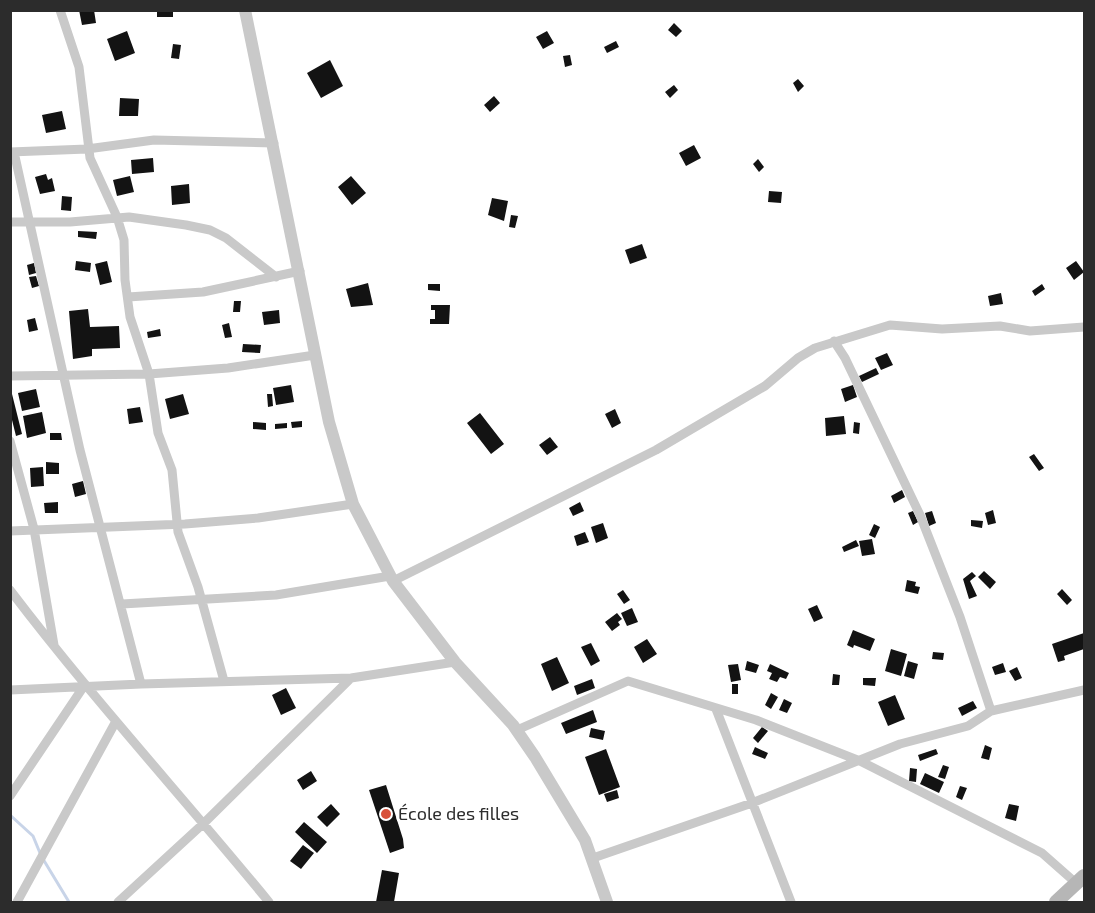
<svg xmlns="http://www.w3.org/2000/svg" width="1095" height="913" font-family="'Exo 2',sans-serif">
<rect width="100%" height="100%" fill="#fff"/>
<g fill="none" stroke-linecap="round" stroke-linejoin="round">
<!-- stream -->
<path stroke="#c8d4e8" stroke-width="3" d="M10,815L33,836L40,853
M43,859L69,902"/>
</g>
<!-- building -->
<path fill="#131313" d="M79,10H94L96,23L82,25Z
M157,10H173V17H157Z
M674,23L682,31L676,37L668,30Z
M127,31L135,53L115,61L107,39Z
M547,31L554,43L543,49L536,37Z
M616,41L619,47L607,53L604,47Z
M173,44L181,45L179,59L171,58Z
M570,55L572,65L565,67L563,56Z
M330,60L343,86L321,98L307,73Z
M798,79L804,86L798,92L793,83Z
M674,85L678,90L670,98L665,92Z
M494,96L500,103L490,112L484,105Z
M120,98L139,99L138,116H119Z
M62,111L66,129L46,133L42,115Z
M694,145L701,158L686,166L679,153Z
M153,158L154,172L132,174L131,160Z
M758,159L764,167L759,172L753,164Z
M46,174L48,180L52,178L55,191L40,194L35,177Z
M130,176L134,192L117,196L113,180Z
M351,176L366,193L352,205L338,187Z
M189,184L190,203L172,205L171,186Z
M769,191L782,192L781,203L768,202Z
M62,196L72,197L71,211L61,210Z
M492,198L508,201L504,221L488,215Z
M511,215L518,216L515,228L509,227Z
M78,231L97,232L96,239L78,237Z
M642,244L647,258L630,264L625,250Z
M76,261L91,263L90,272L75,270Z
M107,261L112,282L100,285L95,264Z
M1076,261L1084,272L1074,280L1066,268Z
M34,263L36,273L29,275L27,265Z
M36,276L39,286L32,288L29,277Z
M368,283L373,305L351,307L346,289Z
M428,284H440V291L428,290Z
M1042,284L1045,289L1035,296L1032,291Z
M1001,293L1003,304L990,306L988,296Z
M234,301H241L240,312H233Z
M431,305H450L449,324H430V319H435V310H431Z
M88,309L90,327L119,326L120,348L92,349V356L73,359L69,311Z
M279,310L280,323L264,325L262,312Z
M35,318L38,330L29,332L27,320Z
M229,323L232,337L225,338L222,325Z
M160,329L161,336L148,338L147,332Z
M243,344L261,345L260,353L242,352Z
M887,353L893,365L881,370L875,358Z
M876,368L879,374L862,382L859,376Z
M291,385L294,402L276,405L273,388Z
M853,385L857,397L845,402L841,389Z
M10,386L22,434L16,436L10,412Z
M36,389L40,407L22,411L18,393Z
M183,394L189,414L170,419L165,399Z
M267,394H272L273,406L268,407Z
M140,407L143,422L129,424L127,409Z
M615,409L621,423L612,428L605,414Z
M42,412L46,433L27,438L23,416Z
M480,413L504,444L491,454L467,423Z
M844,416L846,434L826,436L825,418Z
M302,421V427L292,428L291,422Z
M253,422L266,423V430L253,429Z
M854,422L860,423L859,434L853,433Z
M287,423V428L275,429V424Z
M50,433H61L62,440H50Z
M550,437L558,447L547,455L539,445Z
M1034,454L1044,468L1039,471L1029,457Z
M46,462L59,463V474H46Z
M43,467L44,486L31,487L30,468Z
M83,481L86,494L75,497L72,484Z
M902,490L905,497L894,503L891,496Z
M58,502V513H45L44,503Z
M580,502L584,511L573,516L569,508Z
M993,510L996,523L988,525L985,513Z
M913,511L918,522L913,525L908,513Z
M932,511L936,523L929,526L925,513Z
M971,520L983,521L982,528L971,526Z
M603,523L608,538L596,543L591,527Z
M874,524L880,527L875,538L869,535Z
M585,532L589,542L577,546L574,536Z
M872,539L875,554L862,556L859,541Z
M856,540L859,546L844,552L842,547Z
M984,571L996,582L990,589L978,577Z
M972,572L976,576L970,581L977,596L969,599L963,579Z
M907,580L916,582L915,586L920,587L918,594L905,591Z
M1062,589L1072,600L1067,605L1057,594Z
M623,590L630,600L624,604L617,594Z
M817,605L823,618L814,622L808,609Z
M632,608L638,622L627,626L621,613Z
M617,613L622,619L618,622L620,625L612,631L605,622Z
M853,630L875,639L870,651L854,645L853,648L847,645Z
M1084,633V649L1064,656L1065,660L1058,662L1052,644Z
M647,639L657,654L643,663L634,647Z
M591,643L600,661L591,666L581,647Z
M891,649L907,654L901,676L885,671Z
M933,652L944,653L943,660L932,659Z
M557,657L569,683L552,691L541,664Z
M747,661L759,665L756,673L745,670Z
M908,661L918,664L914,679L904,676Z
M1003,663L1006,672L995,675L992,667Z
M738,664L741,680L731,682L728,665Z
M770,664L789,673L786,679L780,677L777,682L769,679L772,673L767,671Z
M1017,667L1022,678L1015,681L1009,671Z
M833,674L840,675L839,685H832Z
M863,678H876L875,686L863,685Z
M592,679L595,688L577,695L574,686Z
M732,684H738V694H732Z
M286,688L296,708L281,715L272,695Z
M771,693L778,697L771,709L765,705Z
M895,695L905,719L888,726L878,702Z
M784,699L792,703L787,713L779,710Z
M973,701L977,708L962,716L958,708Z
M593,710L597,722L566,734L561,723Z
M762,727L768,731L758,743L753,738Z
M591,728L605,731L603,740L589,737Z
M985,745L992,748L989,760L981,758Z
M755,747L768,753L765,759L752,754Z
M606,749L620,787L599,795L585,757Z
M936,749L938,754L920,761L918,755Z
M943,765L949,767L945,779L938,777Z
M910,768L917,769L916,782L909,781Z
M311,771L317,781L303,790L297,780Z
M925,773L944,782L939,793L920,784Z
M386,785L403,839L404,848L390,853L369,790Z
M960,786L967,788L962,800L956,797Z
M617,790L619,798L607,802L604,794Z
M331,804L340,814L327,827L317,817Z
M1009,804L1019,806L1016,821L1005,818Z
M304,822L327,842L317,853L295,832Z
M303,845L314,853L301,869L290,861Z
M382,870L399,873L394,902H376Z"/>
<g fill="none" stroke-linecap="round" stroke-linejoin="round">
<!-- minor -->
<path stroke="#c9c9c9" stroke-width="9" d="M60,10L79,67L90,158L117,217L124,240L125,280L130,317L149,374L158,433L172,470L178,532L198,587L224,681
M10,152L87,149L154,140L274,143
M14,152L80,450L141,684
M10,222H70L129,217L186,225L210,230L226,238L276,277
M128,297L203,292L300,271
M834,341L845,358L920,515L960,617L991,711
M10,376L149,374L228,368L315,355
M10,441L34,529L54,645
M10,531L185,524L258,518L353,504
M393,581L656,450L765,386L798,358L815,348L890,325L942,329L1000,326L1030,331L1084,327
M10,590C92,698 183,797 269,902
M122,604L276,595L390,576
M10,690L141,684L351,678L455,662
M716,709L791,902
M517,730L628,681L756,720L860,761L1042,853L1076,883
M10,796L84,686
M593,858L752,803L900,744L968,726L991,711L1084,690
M17,902L115,723
M118,902L204,823L351,678"/>
<!-- tertiary -->
<path stroke="#c9c9c9" stroke-width="12" d="M245,10L329,422L353,504L393,581L455,662L513,725L535,757L585,840L607,902"/>
<!-- secondary -->
<path stroke="#b6b6b6" stroke-width="14" d="M1056,902L1084,876"/>
</g>
<!-- markers -->
<circle fill="#d8513a" stroke="#fff" stroke-width="2" cx="386" cy="814" r="6"/>
<g text-anchor="middle" stroke-width="6" stroke-linejoin="round" paint-order="stroke">
<!-- poi labels -->
<g font-size="18" fill="#2c2c2c" stroke="#fff" text-anchor="start">
<text x="398" y="820">École des filles</text>
</g>
</g>
<!-- border -->
<rect width="1095" height="913" fill="none" stroke="#2c2c2c" stroke-width="24"/>
</svg>
